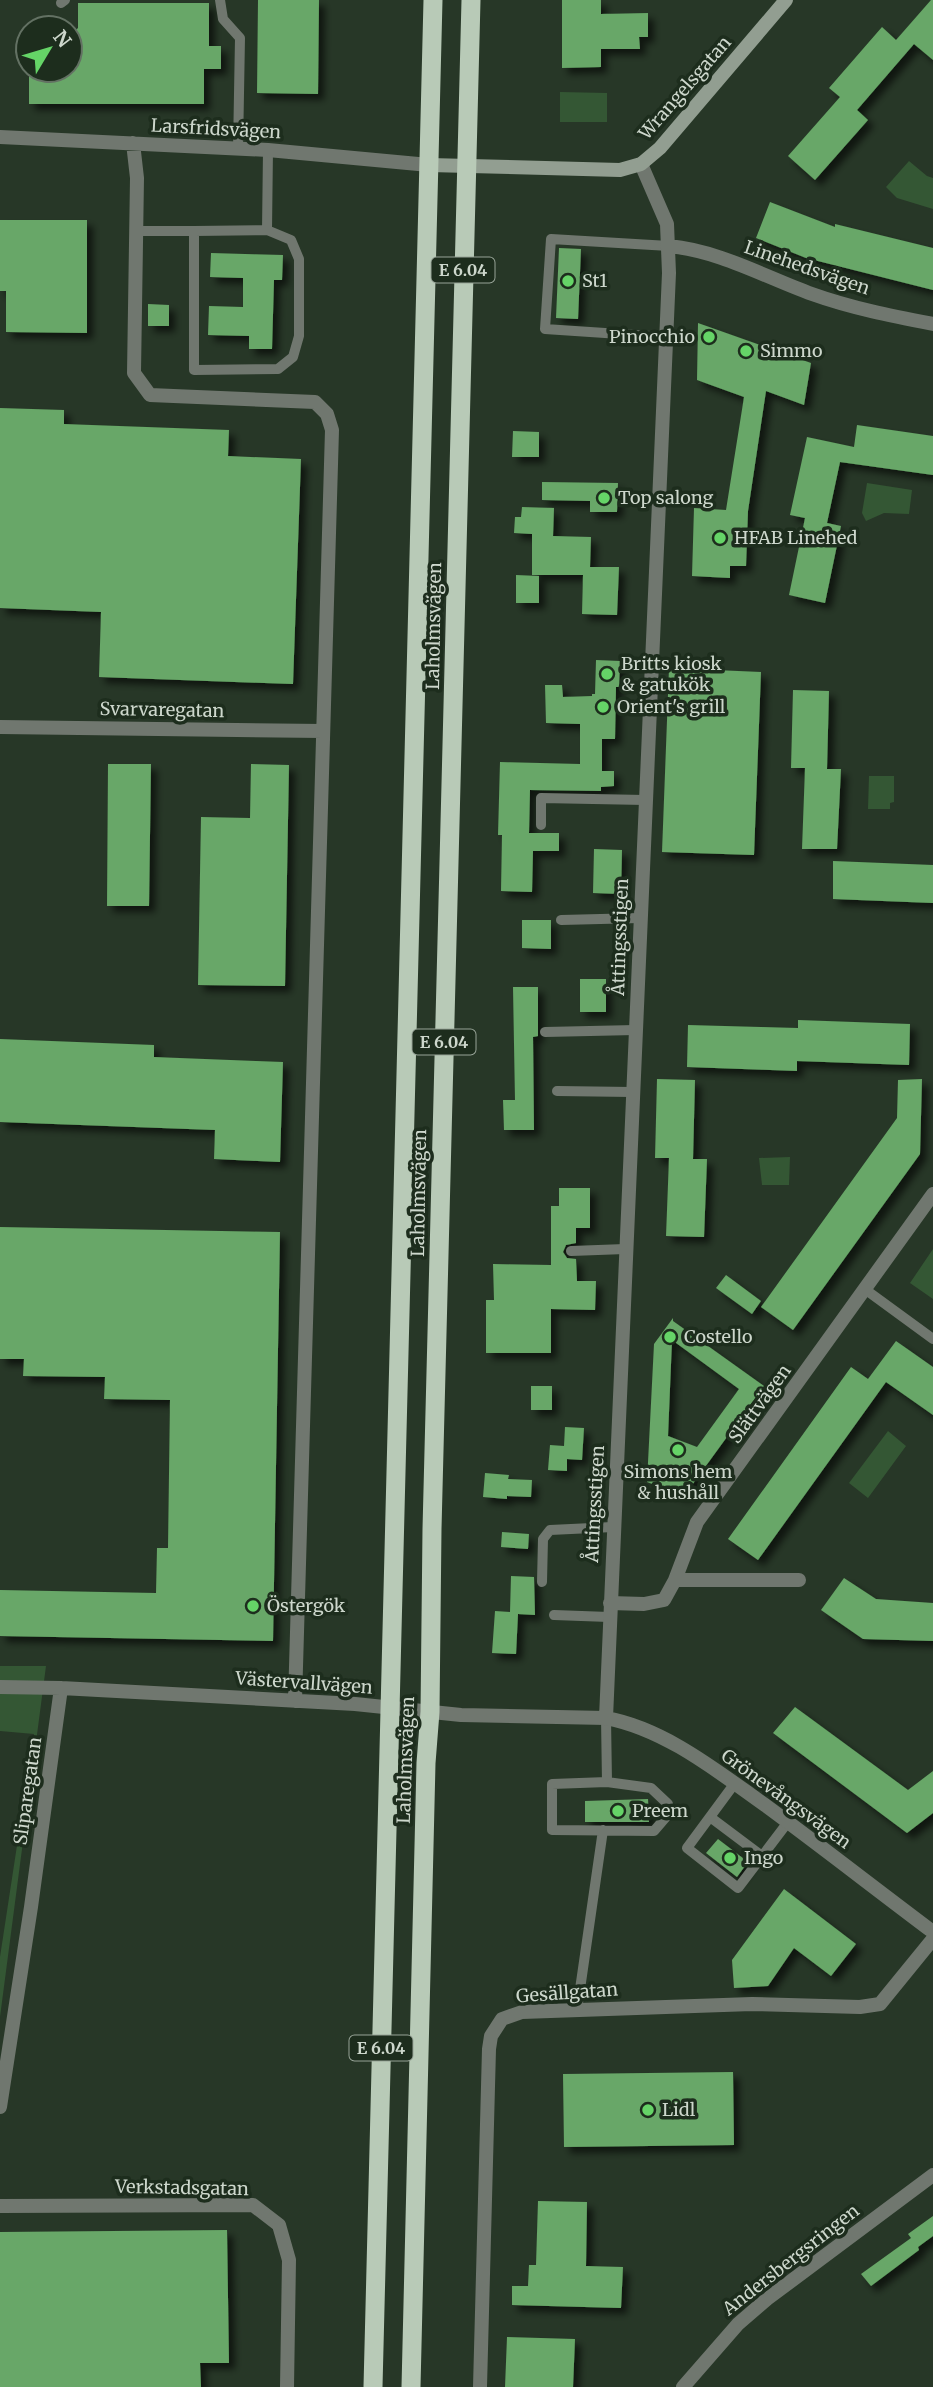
<svg xmlns="http://www.w3.org/2000/svg" width="933" height="2387" font-family="Merriweather,serif">
<defs>
<filter id="shadow"><feDropShadow dx="6" dy="6" stdDeviation="3.5" flood-color="#0009"/></filter>
</defs>
<rect width="100%" height="100%" fill="#273727"/>
<!-- green -->
<path fill="#345734" d="M560,92L607,93V122H560Z
M909,161L927,176L933,178V209L897,198L886,187Z
M867,483L912,490L909,514L884,513L866,521L862,513Z
M869,776H894V802L890,803V809H868Z
M790,1157L789,1185H762L759,1158Z
M933,1249V1299L910,1283Z
M888,1431L906,1446L868,1498L849,1483Z
M0,1666H46L0,2017V1957L34,1734L0,1731Z"/>
<!-- building -->
<path fill="#67a767" fill-rule="evenodd" filter="url(#shadow)" d="M258,0H319L318,94L257,93Z
M562,0H601V14L648,13V37H639L640,49H601V67L562,68Z
M931,0H933V60L914,44L857,110L868,120L815,180L788,156L840,97L829,88L882,27L896,40Z
M78,3H209V46H221V69H204V104H29V70H70V35L78,28Z
M770,202L835,227V224L933,248V290L806,258L756,238Z
M0,220H87V333L6,332V291H0Z
M559,248L581,249L578,319L556,318Z
M211,253L283,255L282,280H274L272,349H249V336L208,335L209,306L243,307V278L210,277Z
M148,304L169,305V326H148Z
M698,323L811,363L804,405L766,391L748,511L746,566H730V578L692,576L694,508L726,510L744,397L697,380Z
M0,408L64,410V424L229,430L228,456L301,459L293,684L99,677L101,612L0,608Z
M857,425L933,436V475L840,462L827,523L841,526L825,603L789,595L805,518L790,515L807,437L854,447Z
M513,431L539,432V457H512Z
M542,482L618,483L617,512H590V501L542,500Z
M522,507L554,508L553,536L591,537L590,567H619L617,615L582,614L583,575H532V534L514,533L515,517H521Z
M516,575L539,576V603H516Z
M596,660L620,661L619,687H616L615,739H602V771H614V786L601,787V791L530,790L529,833H559V851H533L532,892L501,891L502,835H498L500,762L580,764V724L546,723L545,685H562L563,697L592,696V694H595Z
M669,668L761,672L754,855L662,852Z
M793,690L829,691L827,769H841L837,849H802L805,768H791Z
M108,764H151L149,906H107Z
M251,764L289,765L285,986L198,985L201,817L250,818Z
M594,849L622,850L621,894L593,893Z
M833,861L933,865V903L833,899Z
M522,920H551V949L522,948Z
M580,979H606V1012H580Z
M513,987H538V1036L533,1037L534,1130H504L503,1100H515Z
M798,1020L910,1024L909,1065L797,1061V1071L687,1067L688,1025L798,1028Z
M0,1039L154,1045V1057L283,1062L280,1162L214,1159L215,1130L0,1122Z
M657,1079L695,1080L693,1159H707L704,1237L666,1236L669,1158H655Z
M922,1079L920,1154L793,1330L761,1307L897,1118L898,1080Z
M559,1188H590V1228H576V1243L566,1245L563,1252L567,1258L576,1259L577,1281H596L595,1310L551,1309V1353H486V1300H494L493,1264L551,1265V1206H559Z
M0,1227L280,1232L273,1641L0,1636V1590L156,1593L157,1548H168L170,1400L104,1399L105,1377L23,1376L24,1359H0Z
M726,1275L761,1301L752,1314L716,1288Z
M673,1318V1321L764,1386L684,1496L647,1482L654,1344ZM672,1340L739,1389L697,1447L668,1436Z
M896,1341L933,1367V1415L886,1382L758,1560L728,1539L851,1367L868,1379Z
M531,1386H552V1410H531Z
M565,1427L584,1428L582,1460L567,1459V1471L548,1470L550,1445L564,1446Z
M485,1473L509,1475L508,1479L532,1480L531,1497L507,1496V1499L483,1497Z
M502,1532L529,1534L528,1549L501,1547Z
M511,1576L534,1577L535,1615L518,1614L516,1654L492,1653L495,1611L510,1612Z
M844,1578L876,1599L933,1603V1641L863,1639L821,1610Z
M795,1707L908,1790L933,1771V1813L907,1833L773,1733Z
M648,1799L649,1822H585V1801Z
M718,1839L748,1862L737,1877L706,1853Z
M784,1889L856,1944L831,1976L794,1948L768,1986L734,1988L732,1960Z
M733,2072L734,2145L564,2147L563,2074Z
M538,2201L587,2202L586,2266L623,2267L621,2308L512,2305V2286H528L529,2265H536Z
M933,2216V2236L918,2247L919,2250L871,2286L861,2274L911,2238L908,2234Z
M227,2230L229,2363H200L201,2387H0V2232Z
M507,2337L575,2339L573,2387H505Z"/>
<g fill="none" stroke-linecap="round" stroke-linejoin="round">
<!-- service -->
<path stroke="#70776f" stroke-width="10" d="M220,0L223,19L240,38L238,149
M61,3L65,0
M267,230L194,231V370L278,369L293,357L299,336V259L291,240L267,230L268,150
M136,231H194
M665,337L545,329L551,239L669,246
M541,825V798L645,800
M561,920L640,918
M545,1032L635,1030
M557,1091L632,1092
M571,1251L625,1249
M866,1290L933,1339
M542,1582L543,1539L550,1530L613,1527
M554,1615L609,1617
M606,1718L607,1782L552,1784V1830L654,1831L666,1817L668,1804L651,1788L607,1782
M735,1783L687,1848L738,1888L788,1822
M710,1817L762,1856
M577,2010L603,1830"/>
<!-- minor -->
<path stroke="#70776f" stroke-width="14" d="M0,137L268,150L429,165
M133,143L137,178L134,373L150,395L315,402L327,414L332,430L295,1701
M669,246C720,251 765,277 812,294C851,308 892,316 933,324
M0,727L323,731
M675,1580H799
M610,1603L644,1604L664,1600L675,1580L697,1522L933,1194
M0,1687L61,1688L355,1704L461,1715L606,1718C665,1729 717,1771 765,1805C822,1847 877,1890 933,1932
M606,1718L669,273L667,224L641,164
M0,2107L31,1907L61,1688
M0,2206L253,2205L279,2225L289,2260L287,2387
M480,2387L489,2049L491,2036L502,2019L522,2012L752,2004L860,2007L880,2004L933,1939
M683,2387L738,2324L767,2299L933,2175"/>
<!-- secondary -->
<path stroke="#929e91" stroke-width="14" d="M429,165L620,170L641,164L660,148L786,0"/>
<!-- trunk -->
<path stroke="#b8cab7" stroke-width="19" d="M373,2387L433,0
M411,2387L426,1763L430,1712L432,1529L471,0"/>
</g>
<!-- markers -->
<g fill="#65d467" stroke="#1d2d1d" stroke-width="2.5">
<circle cx="568" cy="281" r="7"/>
<circle cx="709" cy="337" r="7"/>
<circle cx="746" cy="351" r="7"/>
<circle cx="604" cy="498" r="7"/>
<circle cx="720" cy="538" r="7"/>
<circle cx="607" cy="674" r="7"/>
<circle cx="603" cy="707" r="7"/>
<circle cx="670" cy="1337" r="7"/>
<circle cx="678" cy="1450" r="7"/>
<circle cx="253" cy="1606" r="7"/>
<circle cx="618" cy="1811" r="7"/>
<circle cx="730" cy="1858" r="7"/>
<circle cx="648" cy="2110" r="7"/>
</g>
<g text-anchor="middle" stroke-width="7" stroke-linejoin="round" paint-order="stroke">
<!-- shield labels -->
<g fill="#1d2d1d" stroke="#98a498" stroke-width="2">
<rect x="431.5" y="257.5" width="63" height="25" rx="5"/>
<rect x="412.5" y="1029.5" width="63" height="25" rx="5"/>
<rect x="349.5" y="2035.5" width="63" height="25" rx="5"/>
</g>
<g font-size="16" font-weight="bold" fill="#cdd7cc">
<text x="463" y="276">E 6.04</text>
<text x="444" y="1048">E 6.04</text>
<text x="381" y="2054">E 6.04</text>
</g>
<!-- street labels -->
<g font-size="18" fill="#cdd7cc" stroke="#1d2d1d">
<text transform="translate(685 88) rotate(-49)" y="6">Wrangelsgatan</text>
<text transform="translate(216 129) rotate(3)" y="6">Larsfridsvägen</text>
<text transform="translate(807 268) rotate(19)" y="6">Linehedsvägen</text>
<text transform="translate(434 626) rotate(-89)" y="6">Laholmsvägen</text>
<text transform="translate(162 710) rotate(1)" y="6">Svarvaregatan</text>
<text transform="translate(620 937) rotate(-88)" y="6">Åttingsstigen</text>
<text transform="translate(419 1193) rotate(-89)" y="6">Laholmsvägen</text>
<text transform="translate(760 1404) rotate(-54)" y="6">Slättvägen</text>
<text transform="translate(595 1504) rotate(-87)" y="6">Åttingsstigen</text>
<text transform="translate(304 1683) rotate(4)" y="6">Västervallvägen</text>
<text transform="translate(406 1760) rotate(-88)" y="6">Laholmsvägen</text>
<text transform="translate(28 1791) rotate(-82)" y="6">Sliparegatan</text>
<text transform="translate(786 1799) rotate(36)" y="6">Grönevångsvägen</text>
<text transform="translate(567 1993) rotate(-4)" y="6">Gesällgatan</text>
<text transform="translate(182 2188) rotate(1)" y="6">Verkstadsgatan</text>
<text transform="translate(791 2260) rotate(-38)" y="6">Andersbergsringen</text>
</g>
<!-- poi labels -->
<g font-size="18" fill="#cdd7cc" stroke="#1d2d1d" text-anchor="start">
<text x="582" y="287">St1</text>
<text x="695" y="343" text-anchor="end">Pinocchio</text>
<text x="760" y="357">Simmo</text>
<text x="618" y="504">Top salong</text>
<text x="734" y="544">HFAB Linehed</text>
<text x="621" y="670">Britts kiosk<tspan x="621" dy="21">&amp; gatukök</tspan></text>
<text x="617" y="713">Orient's grill</text>
<text x="684" y="1343">Costello</text>
<text x="678" y="1478" text-anchor="middle">Simons hem<tspan x="678" dy="21">&amp; hushåll</tspan></text>
<text x="267" y="1612">Östergök</text>
<text x="632" y="1817">Preem</text>
<text x="744" y="1864">Ingo</text>
<text x="662" y="2116">Lidl</text>
</g>
</g>
<!-- north arrow -->
<g transform="translate(49 49) rotate(52)"><circle r="33" fill="#1d2d1d" stroke="#637163" stroke-width="2"/>
<path d="M0-5L12 26L0 18L-12 26Z" fill="#65d467"/>
<text y="-10" font-size="19" font-weight="bold" text-anchor="middle" fill="#cdd7cc">N</text>
</g>
</svg>
